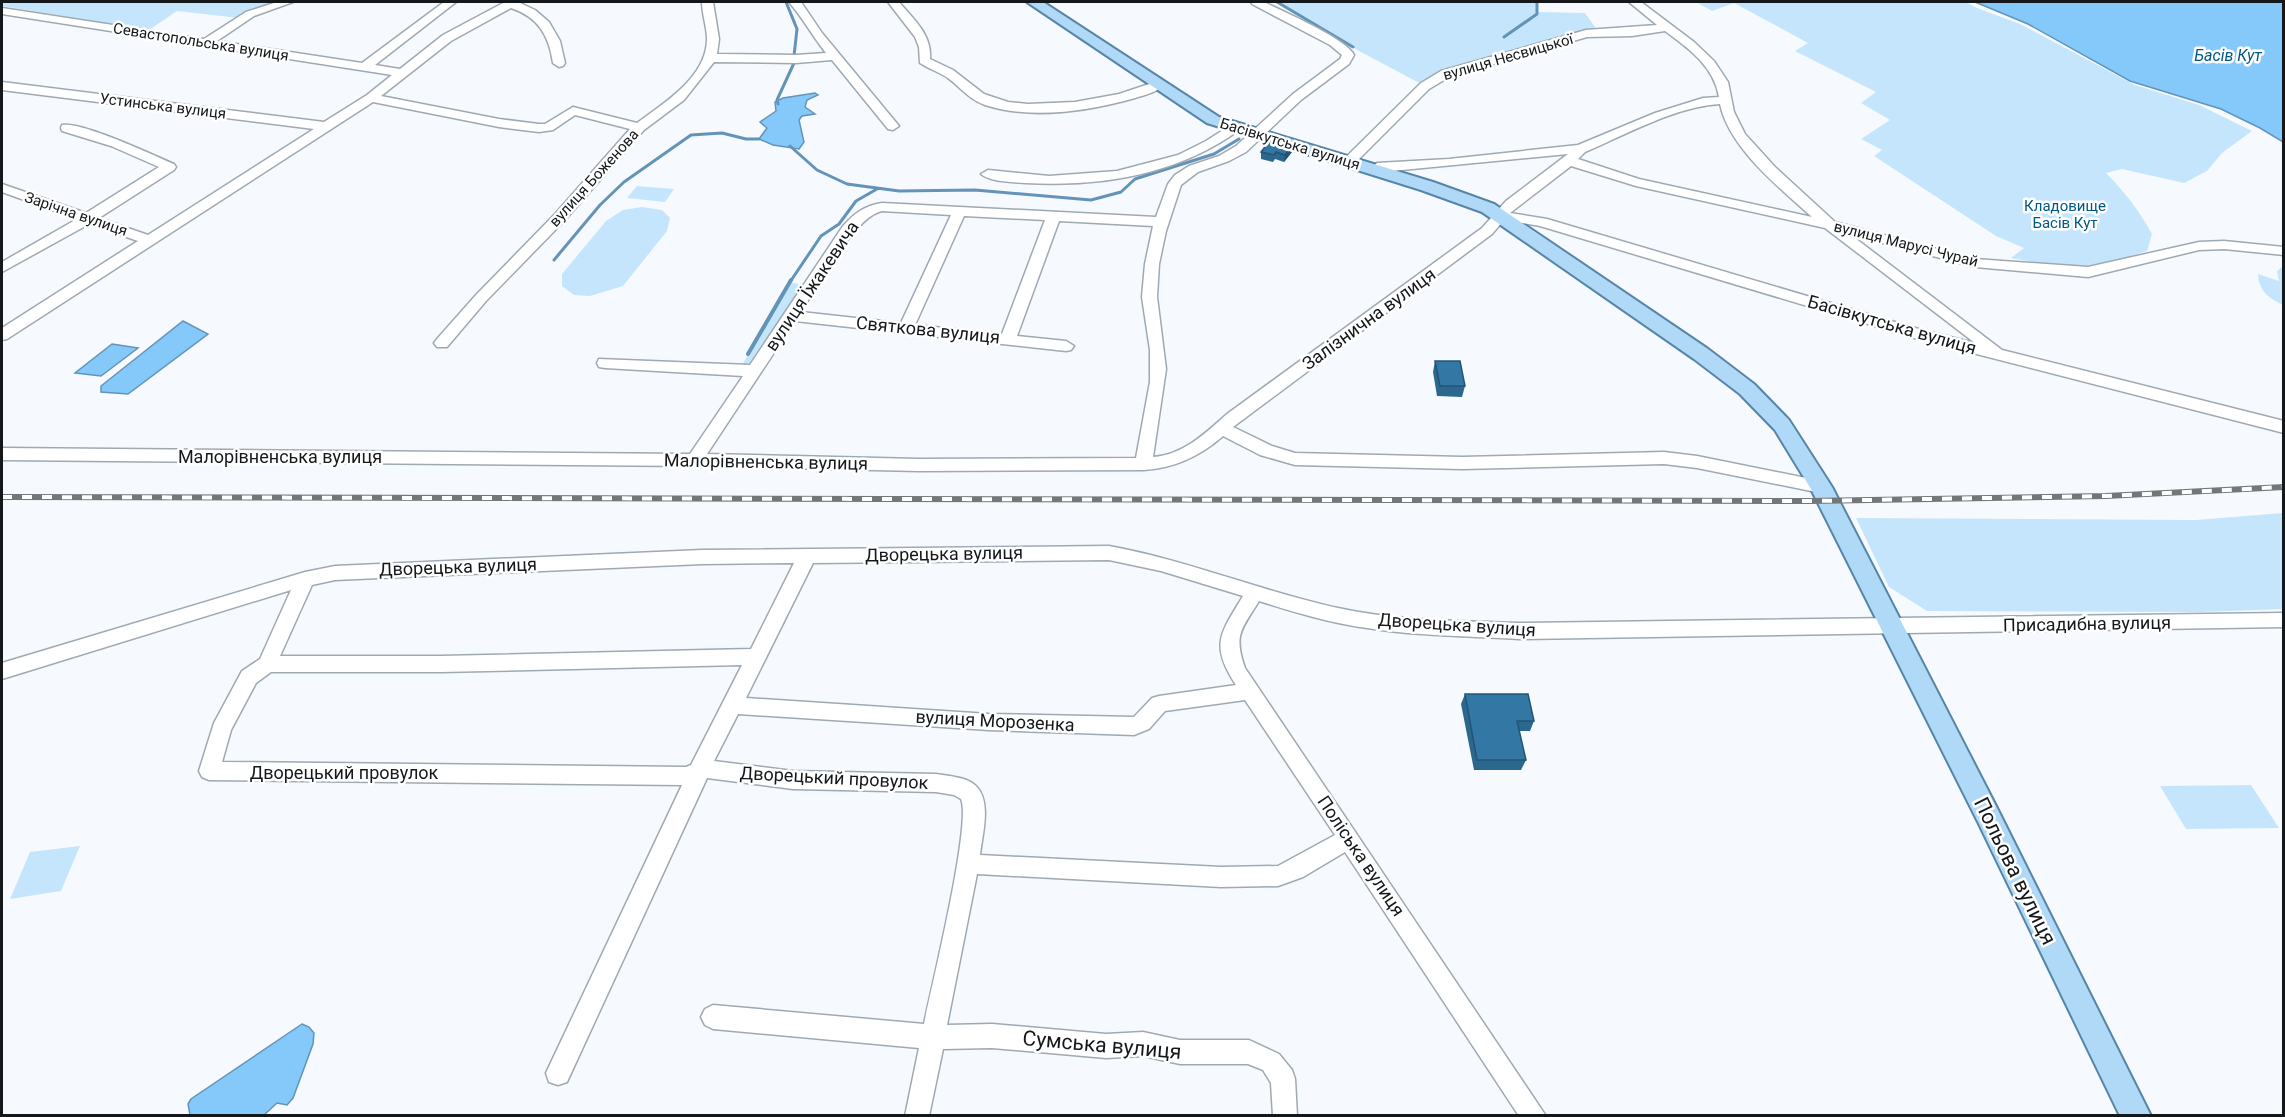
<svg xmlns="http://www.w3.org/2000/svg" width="2285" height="1117" font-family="Roboto,sans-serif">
<rect width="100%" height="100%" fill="#f6fafe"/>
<!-- green -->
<path fill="#c5e5fd" d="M2,2H281L239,18L177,11L149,30L2,6Z
M1277,2H1537L1538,12L1585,13L1600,34H1586L1485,61L1425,86L1359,51Z
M1696,2H1966L1977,8L2020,24L2135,85L2199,105L2252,131L2222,153L2207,171L2184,183L2122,169L2106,173C2124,191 2139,210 2152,234L2147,251L2121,259L2069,269L2011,258L2024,248L1996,236L1874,156L1882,150L1861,139L1890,120L1861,103L1876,92L1795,51L1808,43L1734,3L1712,11Z
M637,186L674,189L665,202L627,198Z
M642,207L662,210L670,218L667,231L623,286L590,296L574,295L562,286V274L606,221L623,210Z
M2283,266V305C2268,298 2259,291 2258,274L2279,281L2277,271Z
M789,282L802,285L803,290L754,362L742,365Z
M2283,513V609L2201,612L1927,611L1889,587L1856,518L2196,520Z
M2251,785L2279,828L2186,829L2160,786Z
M80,846L61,891L10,899L30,852Z"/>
<!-- water -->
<path fill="#85c9fb" stroke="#6394b8" stroke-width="1.5" d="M1975,2H2283V142L2260,128L2221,109L2130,81L2028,24Z
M815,93L818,95L807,100L805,107L815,114L802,116L799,120L804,142L799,149L773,145L759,139L767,128L760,122L776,111L775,102L783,98Z
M183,321L208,334L128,394L101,392V386Z
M112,344L138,348L101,376L75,373Z
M302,1024L309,1027L314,1033L313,1044L293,1098L287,1105L277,1103L264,1115H190L188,1104L191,1099Z"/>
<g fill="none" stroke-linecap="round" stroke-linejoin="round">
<!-- stream-far1 -->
<path stroke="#6394b8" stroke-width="3" d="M786,2L797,29L794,56
M1277,2L1353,47
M1504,37L1537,14V2
M778,104L777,100L794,63
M790,146L817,170L847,184L899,191L975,190L1091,200L1121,192L1135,179L1214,154L1239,139
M554,260L600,205L624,182L691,135L722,133L746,139H759
M790,282L821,236L839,224L856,201L877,189"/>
<!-- stream -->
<path stroke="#6394b8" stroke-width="4" d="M748,354L791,280"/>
<!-- minor casing -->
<g stroke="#9ea9b2" stroke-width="3">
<path id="minor" d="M277,2H293L254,16L217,41L362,63L444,2H456L375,65L400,69L443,35L505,2H518L535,10L549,22L560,41L565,63L563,66L559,67L553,63C549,35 538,17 511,8L451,41L381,96L499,119L539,124H545L573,107L637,123C664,103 707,77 707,39C707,27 702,14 702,2H713L719,39L717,54L796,55L826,53C813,37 803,18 789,2H801L822,33L899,126L893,130L888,129L832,60L796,63L714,62L684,100L644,130L565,220L486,301L447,347H437L434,343L437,339L476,295L555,214L630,129L575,115L553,130L539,132L499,127L373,102L7,339L2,340V328L138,241L89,224L2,272V262L77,219L2,192V184L86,213L159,167L111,146L62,131L61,128L62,125C81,121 153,155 174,164L176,167L174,170L99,218L148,235L314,129L2,90V82L324,122L367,95L392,75L2,14V8L204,39L246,12Z
M888,2H899C913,19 932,34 930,59L953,70L984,94L1008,102L1028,104L1075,102L1119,94L1158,81L1164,85C1157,92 1145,95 1135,98C1089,111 1032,120 985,105C970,100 960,87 948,78C939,72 929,69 920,63L919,47L915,37Z
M1251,2H1264C1282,11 1347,39 1354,55L1349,64L1301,100L1246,152L1229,161L1198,172L1181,185L1166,231L1159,264L1157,297L1166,369L1153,457C1183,455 1206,433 1227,414L1482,228L1506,201L1568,154L1371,173L1369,170L1377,163L1449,159L1578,145L1655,113L1703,98L1719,97C1714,66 1688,48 1665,31L1632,36L1587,37L1449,77L1429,89L1353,165H1343L1341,162L1421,83L1441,71L1586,30L1657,25L1629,2H1641L1694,42L1714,61L1728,82L1734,112L1745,134L1775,167L1835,222L1975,259L2088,267L2199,242L2224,241L2284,247V255L2224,249L2199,250L2088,277L1975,267L1851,235L2002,350L2284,421V433L1914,338L1540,226L1504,220L1492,234L1233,427L1272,446L1295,453L1462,457L1664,452L1697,456L1821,481L1827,483L1830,487L1827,491L1821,493L1697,468L1664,464L1462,469L1295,465L1260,455L1223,436C1200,456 1175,468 1144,470L919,471L695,466L2,460V448L690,454L743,376L605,368L599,367L597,363L599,359L750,365L843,226C855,213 864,206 882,203L1156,217L1168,184L1175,175L1189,166L1219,156L1236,146L1293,94L1340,59L1342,55L1330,45L1252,4ZM1720,104C1729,148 1780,188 1812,217L1639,179L1578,159L1585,152C1625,135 1677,106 1720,104ZM1571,166L1636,186L1825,228L1975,343L1922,330L1547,219L1510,213ZM882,211L951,215L901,323L801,312C817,287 854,217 882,211ZM964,216L1045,220L1002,334L915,325ZM1059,221L1153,226L1145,264L1142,297L1150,350V382L1136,458L919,459L707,454L795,321L1066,351L1071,350L1074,346L1066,341L1017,336Z
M1234,123L1239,124L1240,127L1239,130C1177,175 1101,187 1025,183C1013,182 990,182 981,174L988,170L1049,176L1117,171L1178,155L1206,141Z
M1109,546C1187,560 1260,591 1338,608C1397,621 1459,621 1519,623L2284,613V627L1519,639C1468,636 1417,636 1367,628C1330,623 1294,612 1259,601C1242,629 1233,634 1245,668L1546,1116H1519L1345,852L1303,877L1278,886L1221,887L977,874L947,1025L992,1024L1106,1034L1143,1032L1180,1040H1249L1279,1054L1292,1070L1295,1079L1297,1116H1273L1271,1083L1263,1070L1248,1064H1180L1143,1056L1106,1058L992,1048L943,1049L929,1116H905L919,1048L713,1029L705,1025L701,1017L705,1009L713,1005L924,1024C931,989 972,823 961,799L954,795L936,792L793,789L707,778L567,1082L558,1085L549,1082L546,1073L682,785L209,780L202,777L199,771L214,723L242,671L260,659L291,590L2,679V663L305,572L335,566L702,550ZM1109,560L1161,571L1243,596C1221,633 1209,644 1236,685L1159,696L1152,698L1134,717L989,714L746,698L813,563ZM794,563L751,649L441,656H280L312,585L335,580L702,564ZM742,665L691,765L686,767L222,762L231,730L256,683L271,672H441ZM1245,700L1335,835L1278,866L1221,867L980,855C982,835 992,802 976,786C967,777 948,776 936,774L793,771L714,761L738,714L989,730L1134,735L1149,729L1165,711Z"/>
</g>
<!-- major casing -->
<g stroke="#5685a7" stroke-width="4">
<path id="major" d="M1027,2H1043L1219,117L1433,182L1494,204L1708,349L1754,384L1789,420L1832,487L1996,806L2151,1116H2120L1978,822L1811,489L1775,430L1740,394L1694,359L1482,212L1421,190L1207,123Z"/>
</g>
<!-- minor -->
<use href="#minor" fill="#fff" fill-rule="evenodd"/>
<!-- major -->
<use href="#major" fill="#afd9f7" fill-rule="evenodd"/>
<!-- rail casing -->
<g stroke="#73777a" stroke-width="6">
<path id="rail" d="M2,497L1810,501L2106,496L2284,487"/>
</g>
<!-- rail -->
<use href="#rail" stroke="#fff" stroke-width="4" stroke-dasharray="10" stroke-linecap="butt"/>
</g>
<!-- wall -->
<path fill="#2c678e" d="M1261,152H1292L1284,162L1275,159L1273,162L1261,159Z
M1435,361L1465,386L1462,397L1437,396L1433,372Z
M1465,694L1534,721L1530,731H1519L1526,760L1521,770H1474L1461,704Z"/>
<!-- shaded-wall -->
<path fill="#245474" d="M1292,145V152L1284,162L1285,155Z"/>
<!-- building -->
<path fill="#3378a5" stroke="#245474" stroke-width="1.5" d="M1271,139L1292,145L1285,155L1276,152L1274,155L1261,152Z
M1435,361H1460L1465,386H1440Z
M1465,694H1528L1534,721H1517L1526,760H1477Z"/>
<g text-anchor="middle" stroke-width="5" stroke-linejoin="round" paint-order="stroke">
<!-- far-street labels -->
<g font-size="15" fill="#14181b" stroke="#fff">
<text transform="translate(201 42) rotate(9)" y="5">Севастопольська вулиця</text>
<text transform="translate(1508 57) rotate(-16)" y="5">вулиця Несвицької</text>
<text transform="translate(163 106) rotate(7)" y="5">Устинська вулиця</text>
<text transform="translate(1290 144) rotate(17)" y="5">Басівкутська вулиця</text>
<text transform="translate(594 178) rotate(-48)" y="5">вулиця Боженова</text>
<text transform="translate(76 214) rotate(19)" y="5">Зарічна вулиця</text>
<text transform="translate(1906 244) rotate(14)" y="5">вулиця Марусі Чурай</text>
</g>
<!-- far-park labels -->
<g font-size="15" fill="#005885" stroke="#fff">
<text x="2065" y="211">Кладовище<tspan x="2065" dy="17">Басів Кут</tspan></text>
</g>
<!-- far-water labels -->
<g font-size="16" font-style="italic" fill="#005885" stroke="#fff">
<text x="2228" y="61">Басів Кут</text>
</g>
<!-- street labels -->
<g font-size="18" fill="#14181b" stroke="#fff">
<text transform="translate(812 286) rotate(-56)" y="6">вулиця Їжакевича</text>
<text transform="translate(1369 319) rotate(-36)" y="6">Залізнична вулиця</text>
<text transform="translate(1892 325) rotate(16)" y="6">Басівкутська вулиця</text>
<text transform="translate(928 330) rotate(6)" y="6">Святкова вулиця</text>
<text x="280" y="463">Малорівненська вулиця</text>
<text transform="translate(766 462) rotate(1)" y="6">Малорівненська вулиця</text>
<text transform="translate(944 554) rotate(-1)" y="6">Дворецька вулиця</text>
<text transform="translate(458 567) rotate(-2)" y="6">Дворецька вулиця</text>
<text transform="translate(2087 624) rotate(-1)" y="6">Присадибна вулиця</text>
<text transform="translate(1457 625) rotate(4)" y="6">Дворецька вулиця</text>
<text transform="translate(995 721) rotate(3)" y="6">вулиця Морозенка</text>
<text x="344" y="779">Дворецький провулок</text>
<text transform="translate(834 778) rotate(3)" y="6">Дворецький провулок</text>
<text transform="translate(1361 856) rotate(56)" y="6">Поліська вулиця</text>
</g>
<!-- near-street labels -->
<g font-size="21" fill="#14181b" stroke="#fff">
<text transform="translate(2015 871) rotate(64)" y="7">Польова вулиця</text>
<text transform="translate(1102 1045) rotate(5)" y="7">Сумська вулиця</text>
</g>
</g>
<!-- border -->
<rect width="2285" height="1117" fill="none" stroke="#14181b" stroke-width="6"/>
</svg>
